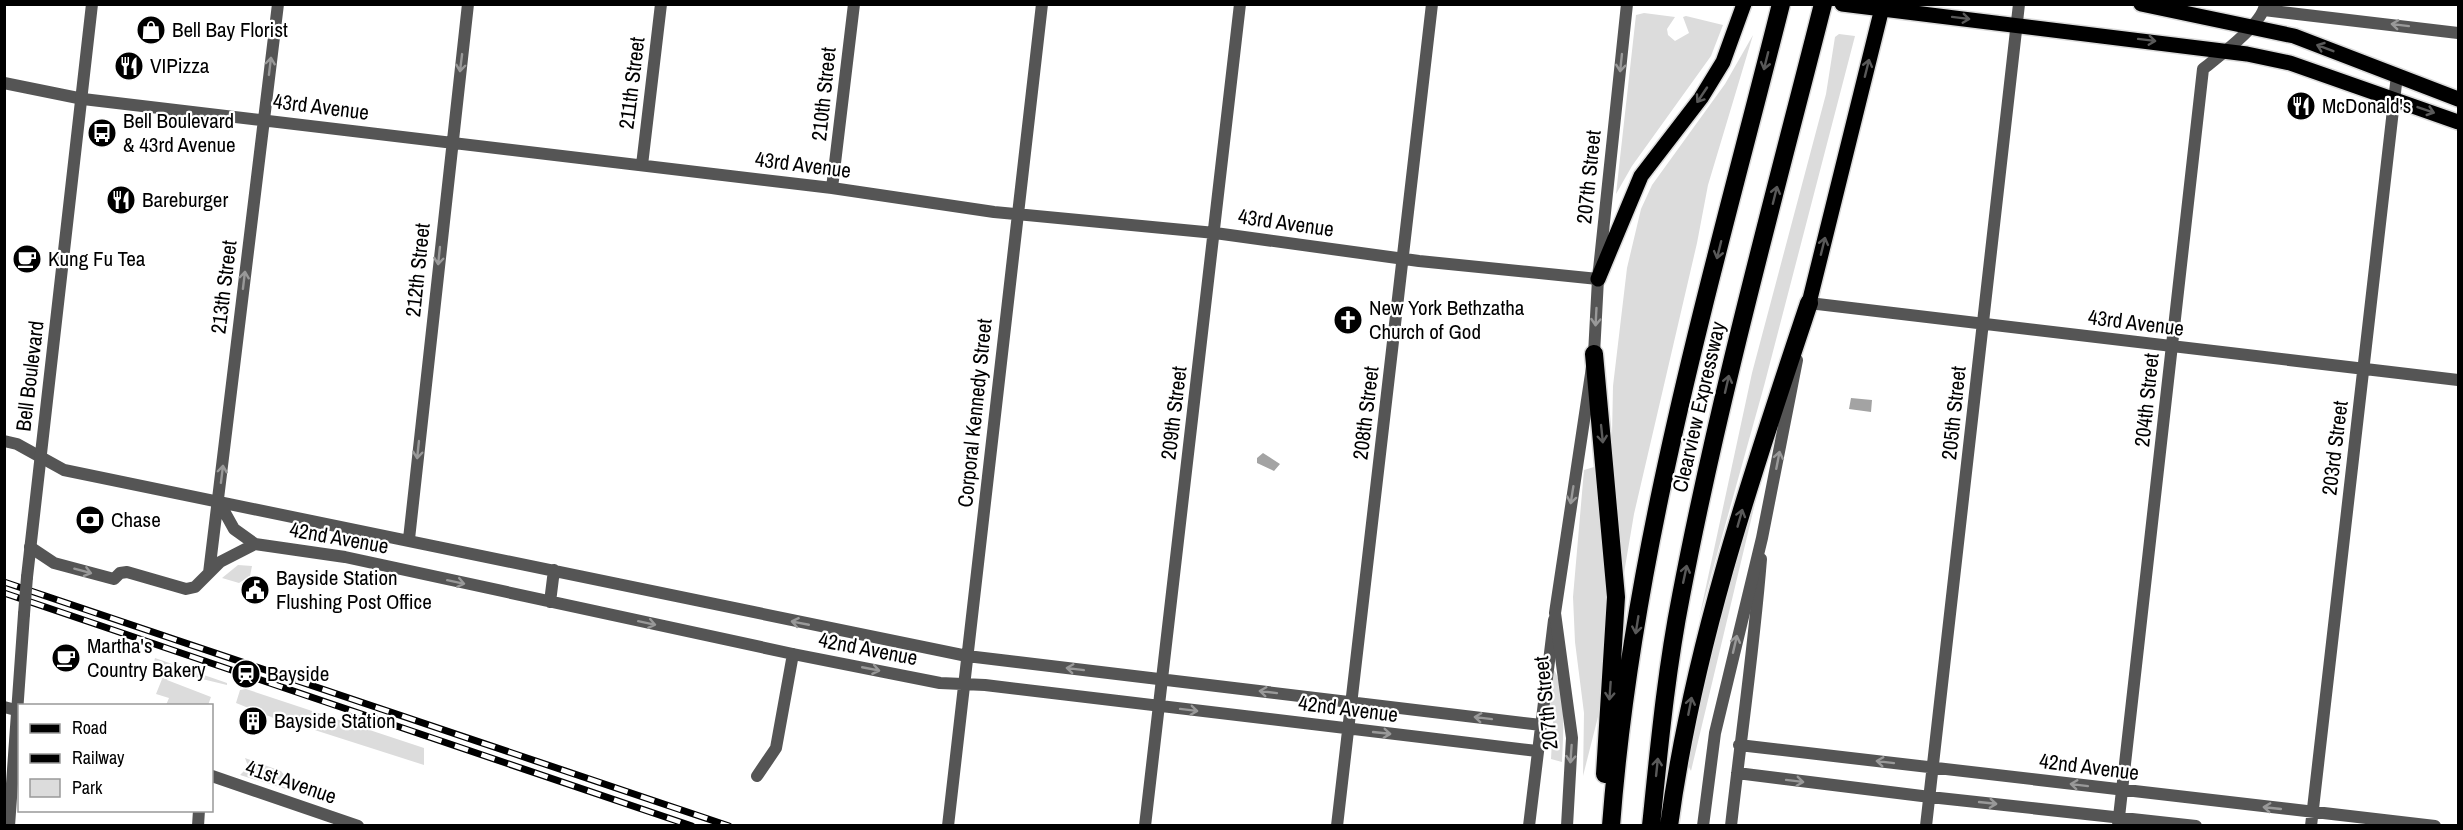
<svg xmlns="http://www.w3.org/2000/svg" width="2463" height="830" font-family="'Archivo Narrow',sans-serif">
<rect width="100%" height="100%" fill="#fff"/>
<!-- green -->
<path fill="#dcdcdc" d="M1644,13L1675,17L1667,29L1668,35L1675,41L1689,33L1683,17L1686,16L1723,25L1711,56L1632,166L1616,194L1636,15Z
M1839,34L1855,36L1764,386L1699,619L1752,373L1826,94L1835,37Z
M1753,35L1708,185L1697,243L1634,514L1622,585L1611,485L1613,386L1627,268L1641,209L1652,185L1725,84Z
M1594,467L1605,554L1607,604L1601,705L1583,776L1584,713L1575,642L1573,597L1584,470Z
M1762,474L1691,771L1686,761L1714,633Z
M238,565L252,566L250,576L239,583L222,578Z
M155,658L227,683V685L169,671L167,680L211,697L208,705H166L169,698L156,694L162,679L151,673Z
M1553,668C1567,689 1563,737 1562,762L1551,759L1553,721L1549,715Z
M246,689L424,748V765L299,725L294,726L236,703L240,690Z
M245,758L281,771L293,786L255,770L252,766H248Z
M246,769L292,791L240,775Z"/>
<!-- water -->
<path fill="#a3a3a3" d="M1851,398L1872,400L1871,412L1849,409Z
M1263,453L1280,464L1274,471L1257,463V458Z"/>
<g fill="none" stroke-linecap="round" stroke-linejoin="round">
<!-- primary casing -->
<g stroke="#dbdbdb" stroke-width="18">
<path id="primary" d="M1842,4L2247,54L2290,63L2458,122
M2141,4L2294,36L2458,99
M1598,279L1641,176L1701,98L1723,62L1744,4
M1809,303L1883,4"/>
</g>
<!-- motorway casing -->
<g stroke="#dbdbdb" stroke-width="21">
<path id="motorway" d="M1594,354L1616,597L1605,774
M1611,826C1632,546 1713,275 1781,4
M1651,826C1659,749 1666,672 1681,596C1719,397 1773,201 1823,4
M1669,826C1693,647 1752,474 1809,303"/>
</g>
<!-- minor -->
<path stroke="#555" stroke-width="12" d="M2264,10L2458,33
M4,83L83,99L832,188L994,212L1215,233L1419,261L1598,279L1627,4
M642,165L661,4
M832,188L854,4
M1809,303L2458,380
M4,441L17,444L64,470L967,656L1541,725
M219,502L234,529L255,544L345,557L793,654L940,683L985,685L1537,751
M409,539L468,4
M30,547L54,563L114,579L120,573L127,572L186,589L195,587L220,562L255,544
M209,573L278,4
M550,602L554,570
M4,707L20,711
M1739,745L2435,826
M1737,773L1930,797L2196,826
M212,776L358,826
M757,776L776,748L793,654
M198,826L199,810
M948,826L1042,4
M1145,826L1240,4
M1337,826L1432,4
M1529,826L1554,620
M1731,826C1741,736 1754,648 1761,559
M1926,826L2019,4
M2118,826L2203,69C2219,56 2263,24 2265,4
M2311,826L2397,75"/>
<!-- tertiary -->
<path stroke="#555" stroke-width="12" d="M27,577L92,4
M9,826L24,614
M1567,826L1572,738L1555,613L1594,354L1598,279
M1703,826L1715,733L1762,538L1797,360"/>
<!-- primary -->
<use href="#primary" stroke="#000" stroke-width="15"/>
<!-- motorway -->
<use href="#motorway" stroke="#000" stroke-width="18"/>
<!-- rail casing -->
<g stroke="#000" stroke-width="7">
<path id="rail" d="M4,582L729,826
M4,593L692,826"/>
</g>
<!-- rail -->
<use href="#rail" stroke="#fff" stroke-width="4.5" stroke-dasharray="14" stroke-linecap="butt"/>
<!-- tertiary-bridge -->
<path stroke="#555" stroke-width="12" d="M24,614L27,577"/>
</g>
<!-- one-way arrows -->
<defs><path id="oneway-shaft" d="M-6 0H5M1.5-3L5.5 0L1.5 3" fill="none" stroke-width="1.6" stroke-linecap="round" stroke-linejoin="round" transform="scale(1.5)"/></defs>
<g stroke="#595959">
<use href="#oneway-shaft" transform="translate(1961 18) rotate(7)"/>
<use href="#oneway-shaft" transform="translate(2147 40) rotate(7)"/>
<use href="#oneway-shaft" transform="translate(2325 48) rotate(-159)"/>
<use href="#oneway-shaft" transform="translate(1766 61) rotate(104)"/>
<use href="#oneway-shaft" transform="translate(1867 68) rotate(-76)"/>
<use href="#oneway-shaft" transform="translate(1702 95) rotate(124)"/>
<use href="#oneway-shaft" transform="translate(2426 110) rotate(19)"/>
<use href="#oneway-shaft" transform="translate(1775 195) rotate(-76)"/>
<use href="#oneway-shaft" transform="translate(1823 246) rotate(-76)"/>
<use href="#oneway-shaft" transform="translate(1719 250) rotate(104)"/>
<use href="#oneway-shaft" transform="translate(1727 384) rotate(-77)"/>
<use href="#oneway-shaft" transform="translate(1602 434) rotate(84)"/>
<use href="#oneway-shaft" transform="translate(1740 518) rotate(-74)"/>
<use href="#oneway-shaft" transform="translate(1685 574) rotate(-78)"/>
<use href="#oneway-shaft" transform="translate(1637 625) rotate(99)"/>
<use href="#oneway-shaft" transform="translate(1610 691) rotate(94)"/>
<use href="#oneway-shaft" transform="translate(1690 706) rotate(-79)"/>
<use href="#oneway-shaft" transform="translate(1657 767) rotate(-84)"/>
</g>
<g stroke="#999">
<use href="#oneway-shaft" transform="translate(2400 25) rotate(-173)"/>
<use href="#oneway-shaft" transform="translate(461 63) rotate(97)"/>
<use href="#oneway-shaft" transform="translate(1621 63) rotate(96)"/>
<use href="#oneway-shaft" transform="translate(270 66) rotate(-83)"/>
<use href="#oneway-shaft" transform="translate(439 256) rotate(96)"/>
<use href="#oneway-shaft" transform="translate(244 280) rotate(-83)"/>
<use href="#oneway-shaft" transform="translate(1596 317) rotate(93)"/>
<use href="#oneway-shaft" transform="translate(418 450) rotate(96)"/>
<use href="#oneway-shaft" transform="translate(1778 460) rotate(-79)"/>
<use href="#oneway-shaft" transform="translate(222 474) rotate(-83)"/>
<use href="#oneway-shaft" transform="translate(1572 495) rotate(99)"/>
<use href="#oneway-shaft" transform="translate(83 571) rotate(15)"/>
<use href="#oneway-shaft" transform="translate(456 582) rotate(12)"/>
<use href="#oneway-shaft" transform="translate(647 623) rotate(12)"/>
<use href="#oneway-shaft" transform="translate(800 623) rotate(-169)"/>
<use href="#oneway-shaft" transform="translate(1735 644) rotate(-77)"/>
<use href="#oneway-shaft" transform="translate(871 669) rotate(11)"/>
<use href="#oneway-shaft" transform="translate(1075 669) rotate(-173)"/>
<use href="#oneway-shaft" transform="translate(1268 692) rotate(-173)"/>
<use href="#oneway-shaft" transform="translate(1189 710) rotate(7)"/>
<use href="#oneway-shaft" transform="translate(1483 718) rotate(-173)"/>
<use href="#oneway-shaft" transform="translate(1382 733) rotate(6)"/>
<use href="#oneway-shaft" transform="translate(1571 754) rotate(94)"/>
<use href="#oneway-shaft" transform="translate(1885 762) rotate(-173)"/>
<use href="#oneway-shaft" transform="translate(1795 781) rotate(7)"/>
<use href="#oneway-shaft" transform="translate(2079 785) rotate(-173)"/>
<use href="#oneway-shaft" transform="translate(1988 803) rotate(6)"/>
<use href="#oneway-shaft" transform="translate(2272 808) rotate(-174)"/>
</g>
<!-- icons -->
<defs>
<g id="shop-disc" transform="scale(1.5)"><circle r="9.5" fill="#000" stroke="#fff"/><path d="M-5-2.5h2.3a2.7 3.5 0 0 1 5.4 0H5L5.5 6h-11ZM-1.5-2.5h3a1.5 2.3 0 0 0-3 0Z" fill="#fff"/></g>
<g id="restaurant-disc" transform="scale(1.5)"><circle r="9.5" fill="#000" stroke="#fff"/><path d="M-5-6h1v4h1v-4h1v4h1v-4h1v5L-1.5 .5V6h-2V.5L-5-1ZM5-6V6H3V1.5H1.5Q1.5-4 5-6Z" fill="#fff"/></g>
<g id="bus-disc" transform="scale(1.5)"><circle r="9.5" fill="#000" stroke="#fff"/><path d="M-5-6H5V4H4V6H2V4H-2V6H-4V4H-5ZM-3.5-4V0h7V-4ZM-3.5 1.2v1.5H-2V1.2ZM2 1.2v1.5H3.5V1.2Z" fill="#fff"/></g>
<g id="cafe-disc" transform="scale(1.5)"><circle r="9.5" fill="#000" stroke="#fff"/><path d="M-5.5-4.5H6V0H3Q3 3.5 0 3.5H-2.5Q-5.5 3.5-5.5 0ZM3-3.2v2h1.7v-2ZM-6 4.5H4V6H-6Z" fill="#fff"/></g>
<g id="church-disc" transform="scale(1.5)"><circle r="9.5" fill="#000" stroke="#fff"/><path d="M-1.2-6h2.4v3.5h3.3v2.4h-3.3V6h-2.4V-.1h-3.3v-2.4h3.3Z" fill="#fff"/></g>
<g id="bank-disc" transform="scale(1.5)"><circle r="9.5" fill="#000" stroke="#fff"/><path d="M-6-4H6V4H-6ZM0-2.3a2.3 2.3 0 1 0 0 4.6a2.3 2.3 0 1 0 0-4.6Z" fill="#fff"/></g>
<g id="civic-disc" transform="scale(1.5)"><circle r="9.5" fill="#000" stroke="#fff"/><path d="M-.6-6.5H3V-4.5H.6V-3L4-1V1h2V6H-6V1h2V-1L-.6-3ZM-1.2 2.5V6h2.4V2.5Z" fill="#fff"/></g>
<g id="station-disc" transform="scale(1.5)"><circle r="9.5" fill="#000" stroke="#fff"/><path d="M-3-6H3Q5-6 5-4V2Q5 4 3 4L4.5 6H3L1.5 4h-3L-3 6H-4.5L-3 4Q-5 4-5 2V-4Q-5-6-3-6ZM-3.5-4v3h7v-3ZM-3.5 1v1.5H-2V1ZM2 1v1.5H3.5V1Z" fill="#fff"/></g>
<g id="building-disc" transform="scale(1.5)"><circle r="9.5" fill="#000" stroke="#fff"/><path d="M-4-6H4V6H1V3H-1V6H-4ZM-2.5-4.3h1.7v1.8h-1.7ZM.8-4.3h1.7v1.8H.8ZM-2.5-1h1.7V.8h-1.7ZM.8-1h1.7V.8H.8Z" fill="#fff"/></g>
</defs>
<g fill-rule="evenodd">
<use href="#shop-disc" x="151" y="30"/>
<use href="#restaurant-disc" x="129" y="66"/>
<use href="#restaurant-disc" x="2301" y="106"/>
<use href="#bus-disc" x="102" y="133"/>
<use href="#restaurant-disc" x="121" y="200"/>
<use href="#cafe-disc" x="27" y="259"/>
<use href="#church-disc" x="1348" y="320"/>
<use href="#bank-disc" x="90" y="520"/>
<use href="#civic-disc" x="255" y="590"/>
<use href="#cafe-disc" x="66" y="658"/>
<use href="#station-disc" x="246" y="674"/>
<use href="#building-disc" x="253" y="721"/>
</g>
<g text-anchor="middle" stroke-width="4.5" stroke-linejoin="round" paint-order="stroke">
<!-- poi labels -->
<g font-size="21" fill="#000" stroke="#fff" text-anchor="start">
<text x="172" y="37">Bell Bay Florist</text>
<text x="150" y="73">VIPizza</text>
<text x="2322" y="113">McDonald's</text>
<text x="123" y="128">Bell Boulevard<tspan x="123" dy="24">&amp; 43rd Avenue</tspan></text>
<text x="142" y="207">Bareburger</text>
<text x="48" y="266">Kung Fu Tea</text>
<text x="1369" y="315">New York Bethzatha<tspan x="1369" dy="24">Church of God</tspan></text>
<text x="111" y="527">Chase</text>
<text x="276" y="585">Bayside Station<tspan x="276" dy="24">Flushing Post Office</tspan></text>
<text x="87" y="653">Martha's<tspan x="87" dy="24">Country Bakery</tspan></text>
<text x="267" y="681">Bayside</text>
<text x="274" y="728">Bayside Station</text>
</g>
<!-- street labels -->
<g font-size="21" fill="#000" stroke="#fff">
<text transform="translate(632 83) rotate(-83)" y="7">211th Street</text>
<text transform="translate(824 94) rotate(-84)" y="7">210th Street</text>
<text transform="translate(321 107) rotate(7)" y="7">43rd Avenue</text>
<text transform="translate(803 165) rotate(7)" y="7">43rd Avenue</text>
<text transform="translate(1589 177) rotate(-84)" y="7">207th Street</text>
<text transform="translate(1286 223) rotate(8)" y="7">43rd Avenue</text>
<text transform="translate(418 270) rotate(-84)" y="7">212th Street</text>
<text transform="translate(224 287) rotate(-83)" y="7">213th Street</text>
<text transform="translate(2136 323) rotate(7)" y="7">43rd Avenue</text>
<text transform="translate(30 376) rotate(-83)" y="7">Bell Boulevard</text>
<text transform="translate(2147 400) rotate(-84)" y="7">204th Street</text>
<text transform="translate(1699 407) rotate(-77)" y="7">Clearview Expressway</text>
<text transform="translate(975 413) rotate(-84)" y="7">Corporal Kennedy Street</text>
<text transform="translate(1174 413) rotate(-83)" y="7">209th Street</text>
<text transform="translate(1366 413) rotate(-83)" y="7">208th Street</text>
<text transform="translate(1954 413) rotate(-84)" y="7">205th Street</text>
<text transform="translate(2335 448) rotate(-83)" y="7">203rd Street</text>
<text transform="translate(339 538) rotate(10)" y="7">42nd Avenue</text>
<text transform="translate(868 649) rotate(11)" y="7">42nd Avenue</text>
<text transform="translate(1546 703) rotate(-96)" y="7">207th Street</text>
<text transform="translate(1348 709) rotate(7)" y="7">42nd Avenue</text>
<text transform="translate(2089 767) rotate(7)" y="7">42nd Avenue</text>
<text transform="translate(291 782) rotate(19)" y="7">41st Avenue</text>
</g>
</g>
<!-- border -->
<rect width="2463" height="830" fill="none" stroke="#000000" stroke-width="12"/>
<!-- legend -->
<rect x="18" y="704" width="195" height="108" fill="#ffffff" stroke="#999999" stroke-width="1.5"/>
<rect x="30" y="724" width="30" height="9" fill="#000000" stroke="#999999" stroke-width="1.5"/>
<text x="72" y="734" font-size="18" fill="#000000">Road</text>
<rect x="30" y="754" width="30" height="9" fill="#000000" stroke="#999999" stroke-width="1.5"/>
<text x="72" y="764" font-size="18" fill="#000000">Railway</text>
<rect x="30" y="779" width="30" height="18" fill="#dcdcdc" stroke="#999999" stroke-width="1.5"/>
<text x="72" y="794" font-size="18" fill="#000000">Park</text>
</svg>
